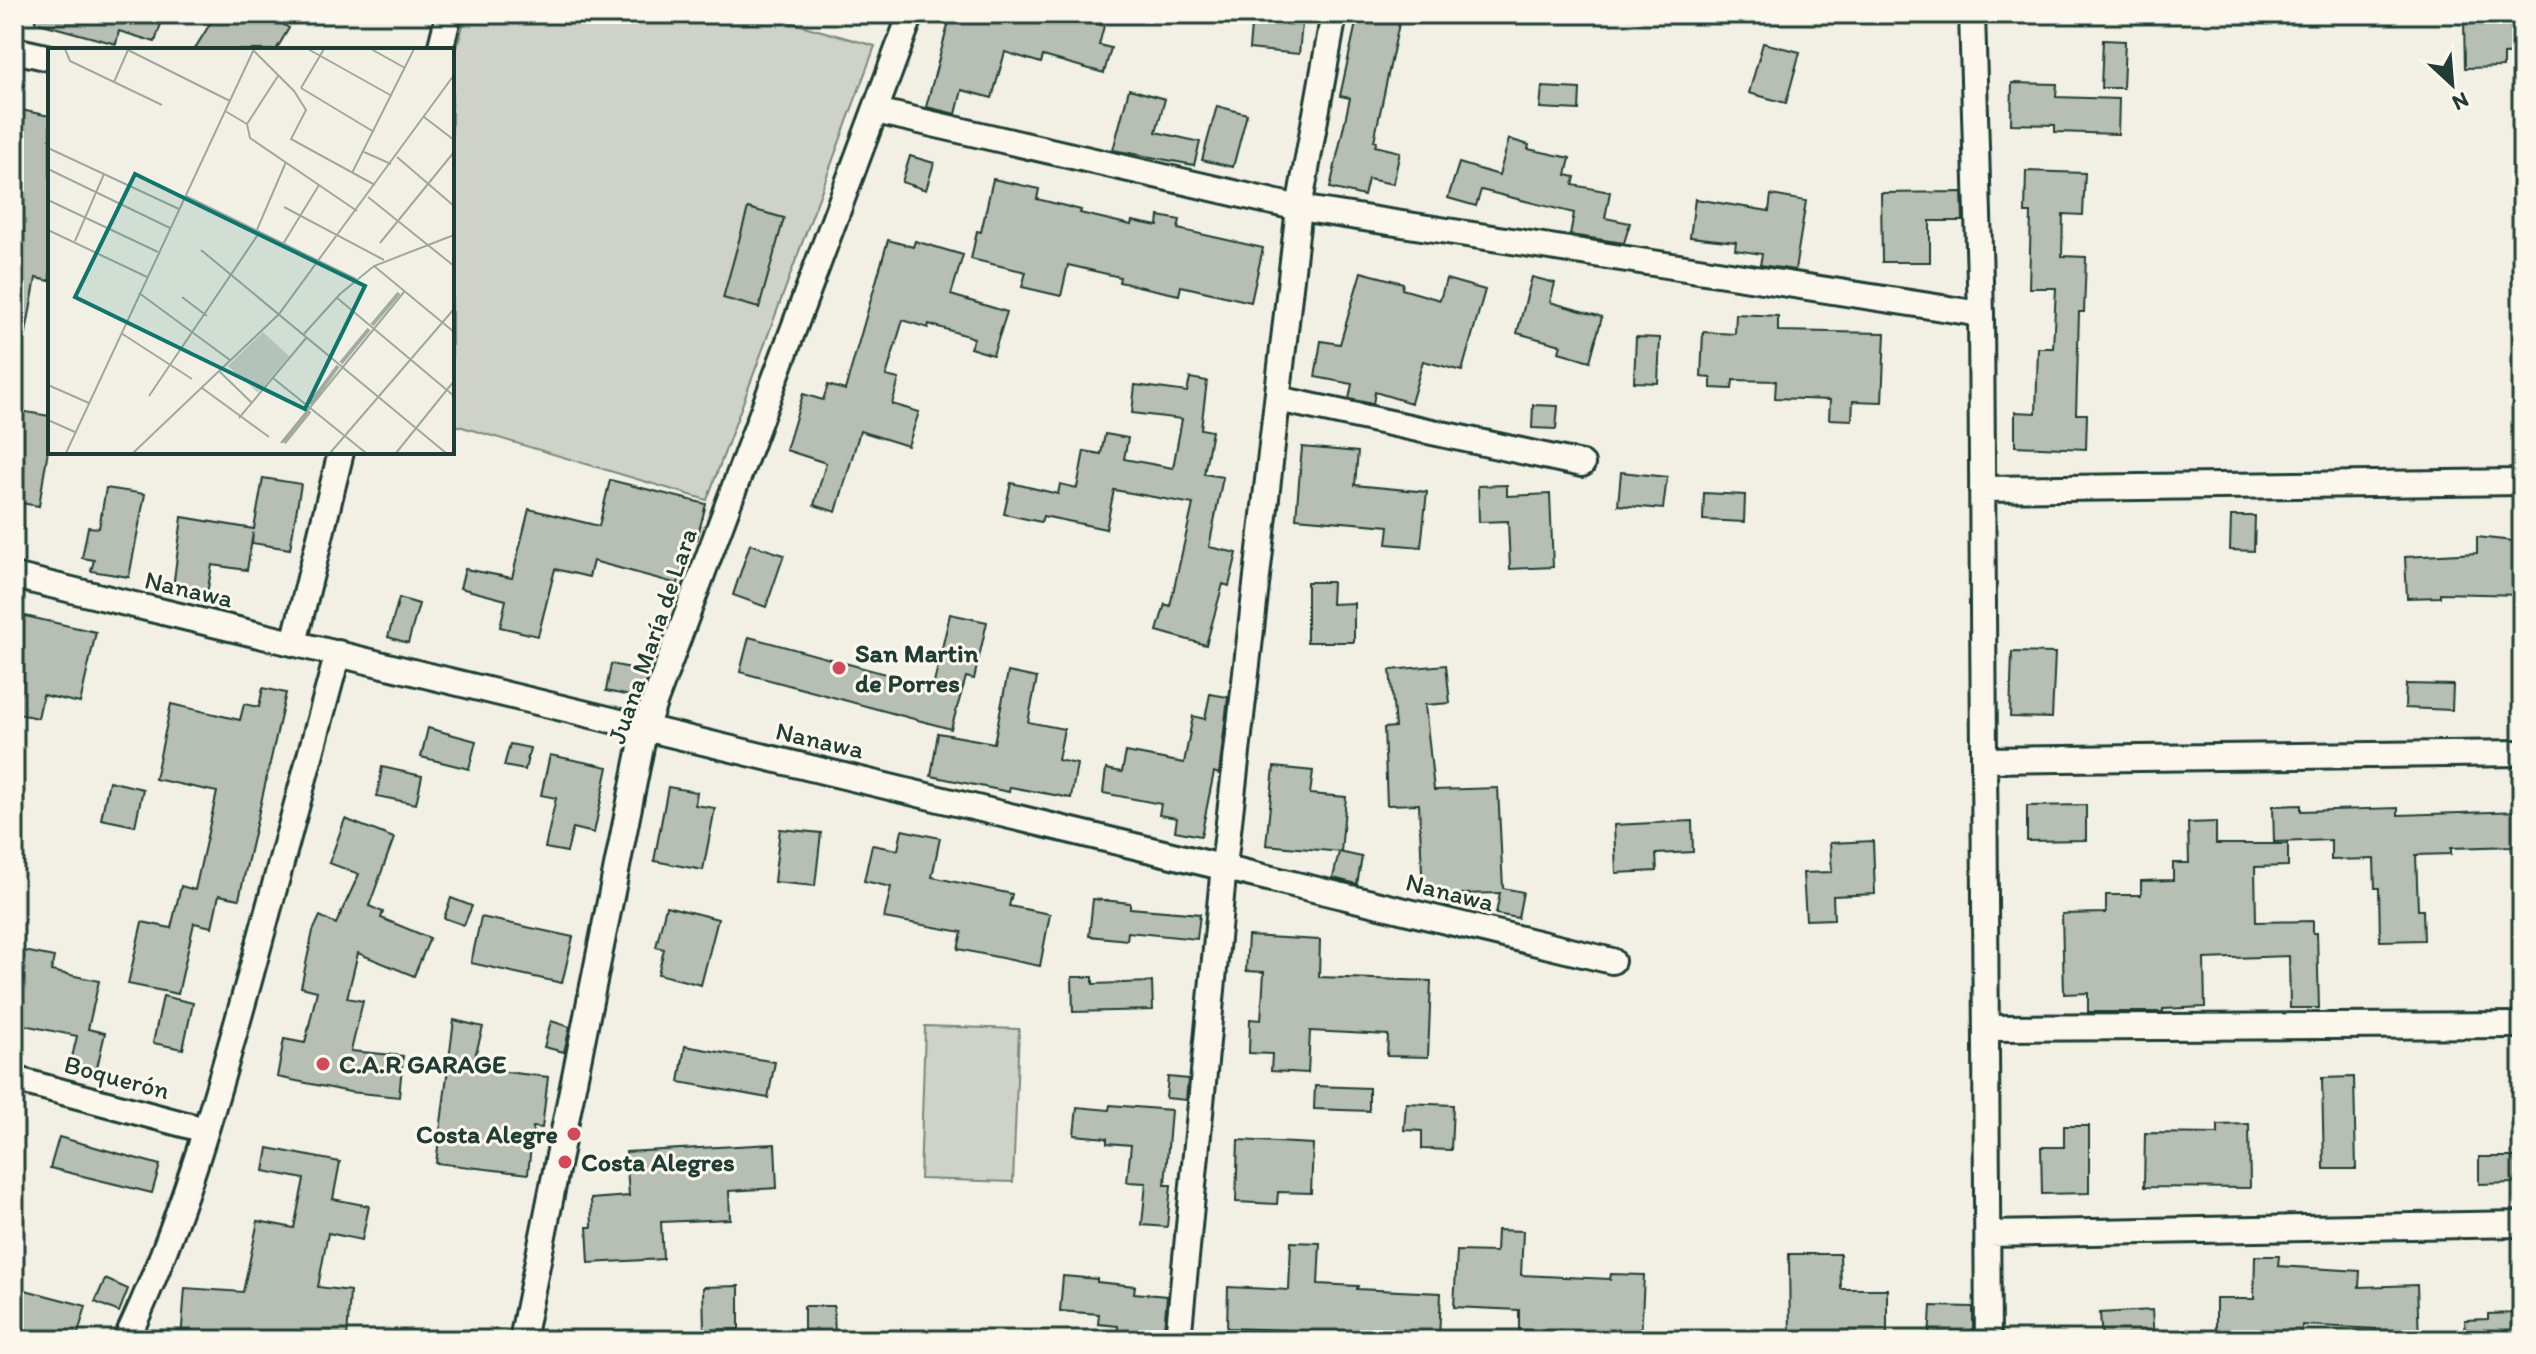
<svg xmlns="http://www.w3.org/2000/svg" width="2536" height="1354" font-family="Itim,sans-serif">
<rect width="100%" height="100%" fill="#f2f0e5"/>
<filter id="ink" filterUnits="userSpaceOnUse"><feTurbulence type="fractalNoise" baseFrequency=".0125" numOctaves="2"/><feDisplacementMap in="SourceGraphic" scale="16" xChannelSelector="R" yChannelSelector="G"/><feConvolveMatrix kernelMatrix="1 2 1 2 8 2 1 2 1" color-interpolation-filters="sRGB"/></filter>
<g filter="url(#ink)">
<!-- green -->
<path fill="#cfd2c8" stroke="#77887e" stroke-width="2" d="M466,14H761L875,46L707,500L452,424V67Z
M925,1026L1019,1029L1013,1182L920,1179Z"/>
<!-- building -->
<path fill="#b7beb3" stroke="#1f3d34" stroke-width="2" d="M36,14H164L155,42L119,31L116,44L35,22Z
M216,14H266L289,28L276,50H194Z
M951,14H1068L1104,26L1099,45L1111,48L1104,73L1043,56L1041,63L1005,52L992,98L962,90L956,114L926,107Z
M1252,14H1303L1299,54L1249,49Z
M1358,14H1401L1374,141H1377L1375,146L1400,152L1393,184L1368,179L1364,196L1330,188L1350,98L1340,96Z
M2522,20V53L2503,54V67L2465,68L2464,21Z
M2103,40L2125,41L2123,88H2101Z
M1763,43L1800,52L1786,103L1749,93Z
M2012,83L2057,84L2056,97L2119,99L2118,134L2055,132V125L2011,124Z
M1542,87L1580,89L1579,110L1540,108Z
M1129,89L1165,99L1156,132L1200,142L1194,165L1113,150Z
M1217,106L1247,114L1233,167L1202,160Z
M21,110L50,116V281L36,278L25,338L14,337V145Z
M1509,139L1529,145L1528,149L1570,158L1566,175L1575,177L1573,185L1610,192L1605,218L1630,223L1624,243L1570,235L1574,213L1481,190L1476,206L1448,198L1459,163L1499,175Z
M910,156L934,163L926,190L902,182Z
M2026,171L2085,173L2083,215L2063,214L2062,256L2086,257L2084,312H2079L2076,414H2087L2086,449L2015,446V412L2036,413L2038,348H2053L2056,288H2029L2031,213H2025Z
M993,179L1039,189L1037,199L1081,210L1080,213L1131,225L1132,221L1158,226L1159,216L1180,220L1178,229L1263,248L1251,302L1181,286L1179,295L1119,282L1120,277L1068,265L1061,296L1022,287L1026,272L971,259L977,231L981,232Z
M1962,192L1963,221H1930V262H1882L1881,193Z
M1771,195L1806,201L1795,270L1760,265L1762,254L1735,250L1736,242L1690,237L1695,199L1769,211Z
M748,208L784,218L759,308L723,298Z
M888,240L913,247L915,241L963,255L951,295L1007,312L993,355L970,348L974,338L929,324L928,328L903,320L886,376L899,379L892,404L919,412L908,446L860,431L836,512L814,505L826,463L786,450L803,394L823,400L828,385L845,390Z
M1361,272L1403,283L1402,289L1440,300L1446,279L1485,290L1462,371L1423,361L1411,403L1375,392L1373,404L1349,399L1352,384L1315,377L1321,341L1340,344Z
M1532,277L1555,283L1550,302L1602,317L1590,361L1559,352L1561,345L1517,333Z
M1736,314L1778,316V331L1885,333L1882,402L1853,401L1852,420L1829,419L1830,400L1775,398L1776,381L1733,380L1732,389L1711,388V378L1701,377L1703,332L1735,334Z
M1636,337L1660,338L1658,383L1634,382Z
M1190,378L1207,381L1201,429L1212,431L1204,474L1223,477L1209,547L1237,553L1229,586L1223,584L1206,645L1157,631L1165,604L1170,606L1193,504L1114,490L1106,529L1043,516L1041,522L1004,514L1011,483L1058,494L1060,484L1077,488L1084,451L1101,454L1105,434L1128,438L1124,459L1173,468L1182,419L1132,413L1135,385L1187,392Z
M1533,405L1558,406L1556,429L1532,428Z
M14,410L50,416V437L39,506L14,502Z
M1302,447L1358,452L1355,485L1427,492L1421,547L1387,544L1389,526L1296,518Z
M1621,472L1667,477L1663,509L1618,505Z
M263,478L301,484L290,549L252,543L253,533L247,570L212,565L207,594L173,588L182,517L254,529Z
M610,480L706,504L697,539L690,537L678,584L593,561L589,577L555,569L538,636L500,627L506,600L460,588L465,569L512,578L529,509L599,526Z
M1507,485V496L1550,494L1553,567L1510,569L1508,521L1479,522L1478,486Z
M106,488L145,494L129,577L91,571L94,560L82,558L88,527L99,528Z
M1704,493L1745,495L1744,522L1703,520Z
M2231,516H2255L2254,551L2230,550Z
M2477,537L2522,542V595L2440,593V597L2407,598L2405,557L2477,553Z
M750,544L784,555L766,607L733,595Z
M1307,582H1332L1331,604L1354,603V642H1307Z
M399,598L419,604L408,643L388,637Z
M950,614L987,622L974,679L966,677L951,729L740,672L749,637L933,687Z
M25,616L96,632L80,703L43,695L38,718L14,713V636L20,637Z
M2012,652L2055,653L2052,718L2010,717Z
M611,664L650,672L640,698L606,691Z
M1446,665L1450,703L1425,705L1434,790L1498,788L1503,888L1523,892L1518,918L1496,914L1500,893L1423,895L1419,804L1387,805L1384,728L1395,727L1390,670Z
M1008,672L1037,678L1028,722L1064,729L1058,760L1077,764L1071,798L1010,787L1009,792L931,776L938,733L994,743Z
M2406,684L2453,685L2452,710L2405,708Z
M263,688L286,693L239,899L219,895L212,927L194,923L178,994L128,984L142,922L171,928L181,886L195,890L217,792L155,779L171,704L240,720L244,704L259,707Z
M1210,694L1228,697L1219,774L1214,772L1201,836L1175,831L1177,818L1159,815L1161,804L1103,793L1106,769L1122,772L1126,752L1184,763L1193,716L1205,719Z
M428,728L476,741L469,769L421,757Z
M510,744L530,748L525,770L504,766Z
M550,755L608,767L594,833L573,828L567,852L545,848L556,798L541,795Z
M382,767L422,776L416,804L377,796Z
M1274,767L1313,771L1310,794L1346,797L1341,852L1266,845Z
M109,781L143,789L135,826L101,819Z
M668,787L697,792L695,805L715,808L703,870L654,861Z
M2086,805V840L2027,841V806Z
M2301,805V811L2398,808V815L2522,811V842H2515V846L2451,848V854L2416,855L2418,910H2423L2424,940L2380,941L2379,888H2375L2374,859L2331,860V840L2274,842L2273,806Z
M345,819L394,838L369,906L383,912L381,918L430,938L414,976L358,953L347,998L363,1001L351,1051L403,1056L399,1097L350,1092L277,1077L284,1039L305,1043L317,991L301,987L313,931L320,916L336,924L359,874L329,863Z
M1692,821L1693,852L1656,854L1657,871L1616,873L1614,825Z
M2216,822V844H2288V866L2255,867L2256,922L2313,921V933H2317L2319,1008H2290L2289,956L2204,959L2205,1007L2163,1009V1012H2088V993L2064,994L2062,914L2106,913V895H2141V881L2173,880V863H2189L2188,823Z
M780,829L821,833L815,886L774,882Z
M902,830L940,838L932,877L1012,894L1009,906L1050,914L1040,966L958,949L962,932L884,918L891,887L864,881L872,845L898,850Z
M1873,841L1875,894L1833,896L1834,919L1806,920L1803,873L1832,872L1830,843Z
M1339,852L1362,857L1357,884L1333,878Z
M451,898L472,906L464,925L444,918Z
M1093,899L1130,903V908L1200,914L1197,939L1128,932L1127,940L1089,936Z
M666,906L718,919L701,985L658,974L664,949L656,947Z
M481,917L573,937L562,983L471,963Z
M1248,936L1320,940L1319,977L1431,981L1428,1057L1387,1056L1388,1035L1310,1031L1308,1073L1271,1071L1272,1054L1249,1053L1250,1019L1261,1020L1264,972L1246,971Z
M14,949L54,957L51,971L99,981L88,1029L105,1033L96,1072L70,1066L77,1036L14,1023Z
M1072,977H1093V984L1152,982L1153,1010L1073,1012Z
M163,996L193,1003L183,1049L153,1043Z
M454,1020L483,1027L472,1068L548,1077L542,1128L533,1127L528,1174L436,1163Z
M551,1021L570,1027L564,1052L544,1047Z
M685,1046L775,1062L768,1098L679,1082Z
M1168,1077L1188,1079L1186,1100L1166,1098Z
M2354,1077L2356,1169H2324L2322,1078Z
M1315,1086L1369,1088V1111L1314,1109Z
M1406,1103L1453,1105L1451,1150L1422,1149V1131L1404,1130Z
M1110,1105L1171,1110L1165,1185H1171L1167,1227L1142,1225L1146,1183L1127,1182L1131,1145L1107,1143V1138L1074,1135L1077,1107L1109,1110Z
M2249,1124L2250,1188L2144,1187L2145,1133L2218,1134V1125Z
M2064,1126H2089V1193L2042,1194L2041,1147H2064Z
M59,1137L160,1165L152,1193L50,1168Z
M1238,1140L1313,1144L1311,1193L1278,1192L1277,1204L1236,1202Z
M775,1144L777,1188L729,1191L730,1219L661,1222L663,1259L589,1263L587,1227H592L591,1199L629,1196L626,1152Z
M268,1148L340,1162L333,1199L369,1206L362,1240L328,1233L318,1287L350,1291L347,1340L251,1336V1340H181L185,1288L243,1292L258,1221L294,1228L304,1179L264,1171Z
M2479,1157H2516V1183L2479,1184Z
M1497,1230L1523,1231L1521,1275L1610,1279L1611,1274L1644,1275L1641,1340H1608L1609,1334L1519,1330V1310L1454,1307L1457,1251L1496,1252Z
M1291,1242L1320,1243L1318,1284L1358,1286L1357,1289L1441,1293L1439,1340H1316V1336L1287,1335V1330L1227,1328L1228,1287L1289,1290Z
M1789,1254H1840L1841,1289H1887V1339L1790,1340Z
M2255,1256H2279L2278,1266L2360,1271L2359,1287L2417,1285L2419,1340H2377L2376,1329L2302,1325L2301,1340H2216V1299H2254Z
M1063,1276L1097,1279V1282L1135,1286L1134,1293L1167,1296L1163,1340H1117L1118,1326L1098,1324L1099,1314L1060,1311Z
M105,1279L128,1289L119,1312L95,1302Z
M739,1286V1329L704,1330L703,1287Z
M14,1287L86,1306L76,1340H16L24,1311L14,1309Z
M804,1306H834L835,1340H804Z
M1931,1306L1973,1307V1340H1929Z
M2152,1310L2154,1340H2102L2100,1313Z
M2515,1313L2516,1340H2466L2465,1320L2488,1319V1314Z"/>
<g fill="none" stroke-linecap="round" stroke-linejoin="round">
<!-- minor casing -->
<g stroke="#1f3d34" stroke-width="30">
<path id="minor" d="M1972,14L1981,314L1988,1340
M14,50L50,58
M440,50L449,14
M876,111L1299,208L1981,314
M1278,399L1582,464
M1982,489L2522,482
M14,576L1612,961
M294,643L341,452
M1984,760L2522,753
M1986,1028L2522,1025
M14,1079L205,1130
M1988,1234L2522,1224
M126,1340C181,1225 216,1100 250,977C279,869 308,761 338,653
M522,1340L645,727L911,14
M1178,1340L1224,866L1299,208L1334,14"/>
</g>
<!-- minor -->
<use href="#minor" stroke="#fbf7ec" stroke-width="24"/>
</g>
</g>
<!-- markers -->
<g fill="#d1495b" stroke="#fbf7ec" stroke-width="3">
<circle cx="839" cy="668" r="8"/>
<circle cx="323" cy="1064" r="8"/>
<circle cx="574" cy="1134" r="8"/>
<circle cx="565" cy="1162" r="8"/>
</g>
<g text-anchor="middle" stroke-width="6" stroke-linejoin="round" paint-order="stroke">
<!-- street labels -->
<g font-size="26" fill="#1f3d34" stroke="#fbf7ec">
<text transform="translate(189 589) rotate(13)" y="9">Nanawa</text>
<text transform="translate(652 636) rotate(-71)" y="9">Juana María de Lara</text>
<text transform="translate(820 740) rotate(13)" y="9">Nanawa</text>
<text transform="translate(1450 892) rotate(14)" y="9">Nanawa</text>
<text transform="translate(117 1077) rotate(15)" y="9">Boquerón</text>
</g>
<!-- poi labels -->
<g font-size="26" font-weight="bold" fill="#1f3d34" stroke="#fbf7ec" text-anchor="start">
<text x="855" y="662">San Martin<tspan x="855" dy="30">de Porres</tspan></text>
<text x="339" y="1073">C.A.R GARAGE</text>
<text x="558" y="1143" text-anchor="end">Costa Alegre</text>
<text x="581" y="1171">Costa Alegres</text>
</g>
</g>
<!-- overview -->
<g transform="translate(48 48)">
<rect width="406" height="406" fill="#f2f0e5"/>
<path d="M215,284L241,308L210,345L180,318Z" fill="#cfd2c8"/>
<path fill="none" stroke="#a2aba1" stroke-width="4" d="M324,277L351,245M293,315L321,281M262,356L290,318M236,395L262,363"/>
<path fill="none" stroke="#9ea89e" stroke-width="2" d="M17,1L22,13L114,57M78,1L182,53M260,1L344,48M323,1L357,20M206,3L246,43L258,62L243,91L327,137M66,34L80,2M253,40L326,84M253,40L276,1M177,63L199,76M376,69L406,92M199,76L202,90L309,163M199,76L230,28M0,100L131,161M316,104L343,116M349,109L406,158M0,121L122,180M304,125L366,1M138,148L308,231M320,149L406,218M0,152L110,204M236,159L336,212M0,182L99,229M208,184L238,114M27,193L56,126M332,195L406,104M235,196L271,137M153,202L398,405M326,218L406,284M91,245L182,312M134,249L159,268M288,249L406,348M73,285L144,331M255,287L292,246L326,218L406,187M171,323L204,355M225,330L318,405M0,337L41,355M154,340L221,389M101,348L211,185M191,370L259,289M0,372L27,384M233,395L356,244M18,405L206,1M85,405L231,266L406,27M282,405L406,261M348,405L406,333"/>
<path fill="#0f766e" fill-opacity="0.15" stroke="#0f766e" stroke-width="4" d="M87,126L317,238L257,361L27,249Z"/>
<rect width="406" height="406" fill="none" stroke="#1f3d34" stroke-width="4"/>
</g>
<!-- margin -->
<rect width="2536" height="1354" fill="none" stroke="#fbf7ec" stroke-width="48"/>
<rect x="24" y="24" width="2488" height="1306" fill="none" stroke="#1f3d34" stroke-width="3" filter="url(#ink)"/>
<!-- north arrow -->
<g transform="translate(2452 84) rotate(154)" stroke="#fbf7ec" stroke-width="6" paint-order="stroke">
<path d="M0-6L14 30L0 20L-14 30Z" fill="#1f3d34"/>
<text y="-12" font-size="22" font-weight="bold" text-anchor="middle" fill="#1f3d34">N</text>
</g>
</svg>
